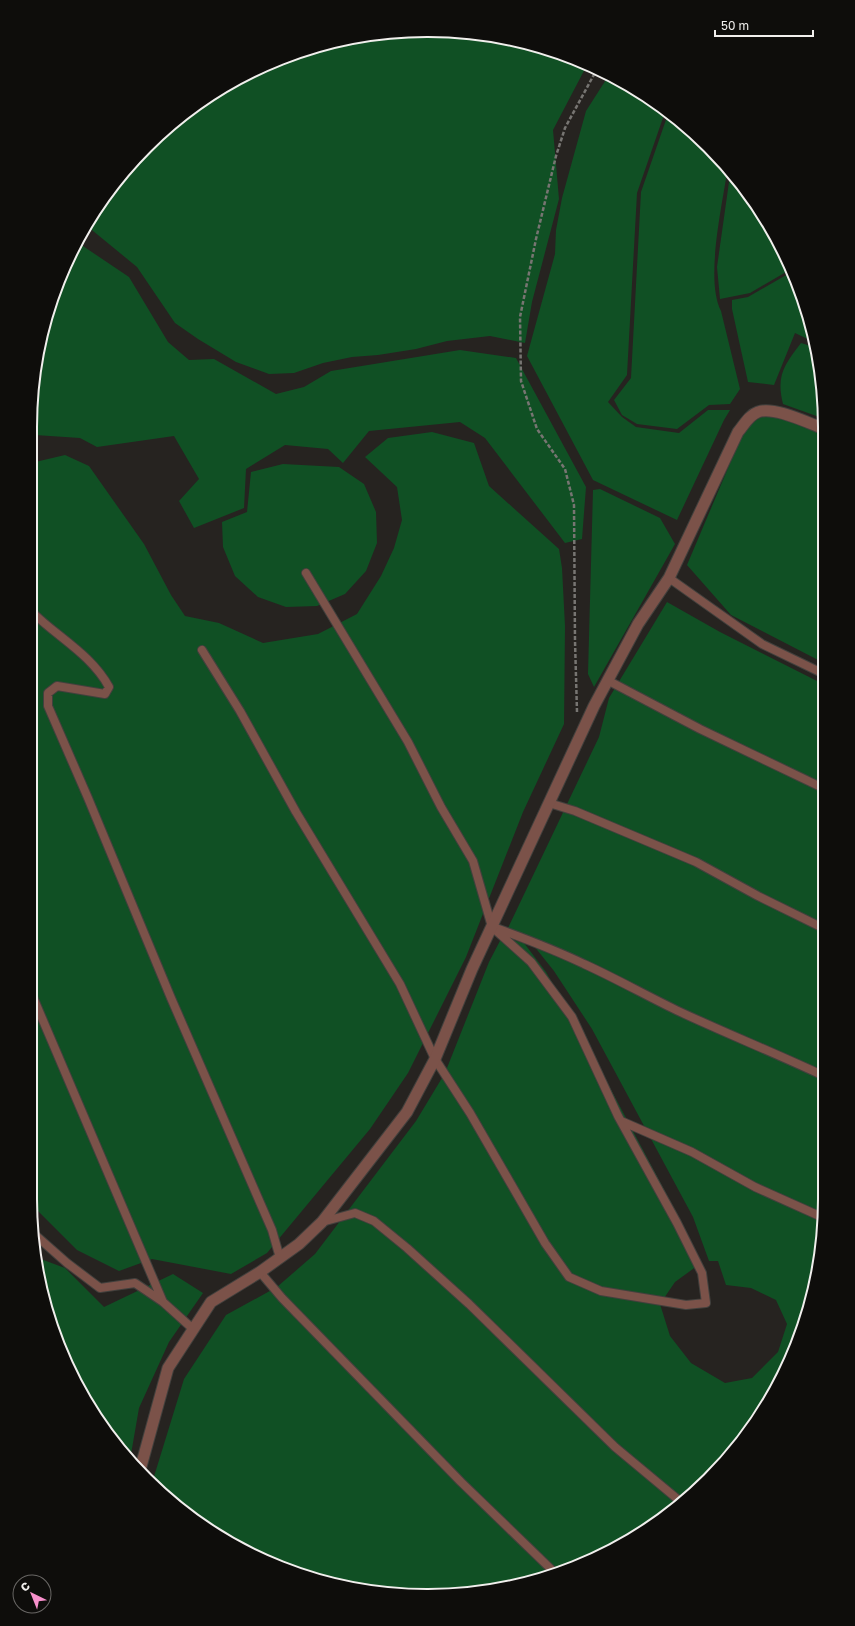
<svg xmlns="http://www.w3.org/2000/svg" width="855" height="1626" font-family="'Golos Text',sans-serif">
<rect width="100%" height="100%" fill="#262320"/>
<!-- green -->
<path fill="#105024" d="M454,31L531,44L587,65L553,130L559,199L532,302L525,343L490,336L447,341L416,349L378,355L352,357L323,363L294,373L269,374L236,362L198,339L175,323L137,267L87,226L112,185L166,129L229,83L300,51L376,33Z
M609,75L665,112L637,193L627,375L608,402L622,417L636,427L679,433L708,410H730L724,420L677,520L593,480L527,356L555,254L556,230L562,198L586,111Z
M668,114L690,129L727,172C722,207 705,280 721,311L740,389L730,404L709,405L677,429L637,424L622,415L614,400L631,378L641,192Z
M730,175L758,206L790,267L786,272L750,293L720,299L717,267Z
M77,242L129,277L168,342L189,360L214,359L276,394L304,387L331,371L460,350L516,358L586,487L582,539L565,543L485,438L460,422L369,431L343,463L328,449L285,445L246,469L244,508L194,528L179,501L199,479L174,436L97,447L80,438L35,435L31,433V402L43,325L71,251Z
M792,270L795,276L812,341L795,333L774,385L748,382L732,309V300L748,297L788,274Z
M801,343L814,347L822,375V418L783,404C776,376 784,365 801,343Z
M770,413L822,432V662L731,615L687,565L745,428L758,419Z
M432,432L474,443L489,486L559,549L562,568L565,626L564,724L523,812L466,957L408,1073L370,1129L267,1253L231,1274L152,1259L119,1271L77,1250L30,1203L31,463L65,455L89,466L144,544L171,595L185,616L219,623L263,643L318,634L357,614L381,576L394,548L402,520L397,487L365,457L388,438Z
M283,464L339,467L364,484L376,512L377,543L366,571L345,594L317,606L286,607L258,597L235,576L223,547L222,522L247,512L251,472Z
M600,489L660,518L675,544L594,687L588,674L593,490Z
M667,602L720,632L823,684L824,1224L812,1301L784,1375L755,1421L732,1442L737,1447L708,1480L649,1529L603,1555L531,1582L454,1595H401L325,1583L275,1566L207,1529L165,1497L152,1483L184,1379L226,1315L277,1287L315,1254L416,1121L445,1073L489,962L502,937L524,943L546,972L582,1035L686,1231L697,1266L675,1282L660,1304L670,1336L691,1363L725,1383L752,1378L778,1352L787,1324L776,1300L751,1288L726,1285L718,1261H709L693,1217L592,1029L554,971L530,941L507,930L599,737L609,698Z
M36,1255L38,1258L65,1268L104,1307L173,1274L203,1293L169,1342L139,1408L130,1460C82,1408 43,1326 36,1255Z"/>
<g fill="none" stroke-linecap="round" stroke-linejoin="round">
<!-- service casing -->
<g stroke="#42403d" stroke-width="10">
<path id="service" d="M669,578L762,644L822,673
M31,611C57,637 91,654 109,687L105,694L57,686L48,693V706L88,798L171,998L272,1230L280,1258
M202,650L240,711L296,812L400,984L435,1059L470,1113L545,1243L569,1277L601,1291L686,1305L706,1303L702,1273L677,1223L618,1116L572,1017L531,962L492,927L473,861L441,807L408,742L306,573
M607,680L700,729L823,788
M549,803L575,811L696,862L758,896L823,928
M496,928C526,939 555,950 584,964C615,978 645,995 676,1010C725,1033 775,1053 824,1076
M30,990L163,1302
M621,1121L692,1152L755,1187L824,1218
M322,1222L355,1213L374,1221L407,1248L469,1304L615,1447L681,1502
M33,1233L67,1263L100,1288L135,1283L163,1302L193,1329
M260,1272L282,1298L461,1482L555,1573"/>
</g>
<!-- minor casing -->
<g stroke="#42403d" stroke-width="13">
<path id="minor" d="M140,1470L168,1368L211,1302L260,1272L299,1244L322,1222L407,1112L435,1059L472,969L594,706L638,624L669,578L738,432C744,425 749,415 758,412C773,406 806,422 822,428"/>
</g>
<!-- path -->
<path stroke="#777572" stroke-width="2.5" stroke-dasharray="4 2" stroke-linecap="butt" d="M577,712L575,641L574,505L565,469L537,429L521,381L520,317L536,239L556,156L565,128L597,69"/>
<!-- service -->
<use href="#service" stroke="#7b5249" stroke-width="8"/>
<!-- minor -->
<use href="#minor" stroke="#7b5249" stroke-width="11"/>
</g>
<!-- crop -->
<path d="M0 0H855V1626H0ZM427 37H428A390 390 0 0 1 818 427V1199A390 390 0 0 1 428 1589H427A390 390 0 0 1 37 1199V427A390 390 0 0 1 427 37Z" fill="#0e0d0b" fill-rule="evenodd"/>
<path fill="none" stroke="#f1efed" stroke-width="2" d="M427 37H428A390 390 0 0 1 818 427V1199A390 390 0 0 1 428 1589H427A390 390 0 0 1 37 1199V427A390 390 0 0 1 427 37Z"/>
<!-- north arrow -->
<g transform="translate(32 1594) rotate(317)"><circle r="19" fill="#0e0d0b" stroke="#696765"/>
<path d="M0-3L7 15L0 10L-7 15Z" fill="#f890cc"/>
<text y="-6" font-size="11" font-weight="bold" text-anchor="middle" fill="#f1efed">С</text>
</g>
<!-- scale -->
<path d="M715 30v6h98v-6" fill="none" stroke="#f1efed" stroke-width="2"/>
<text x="721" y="30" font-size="12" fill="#f1efed" stroke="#0e0d0b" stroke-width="3" paint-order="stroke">50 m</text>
</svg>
